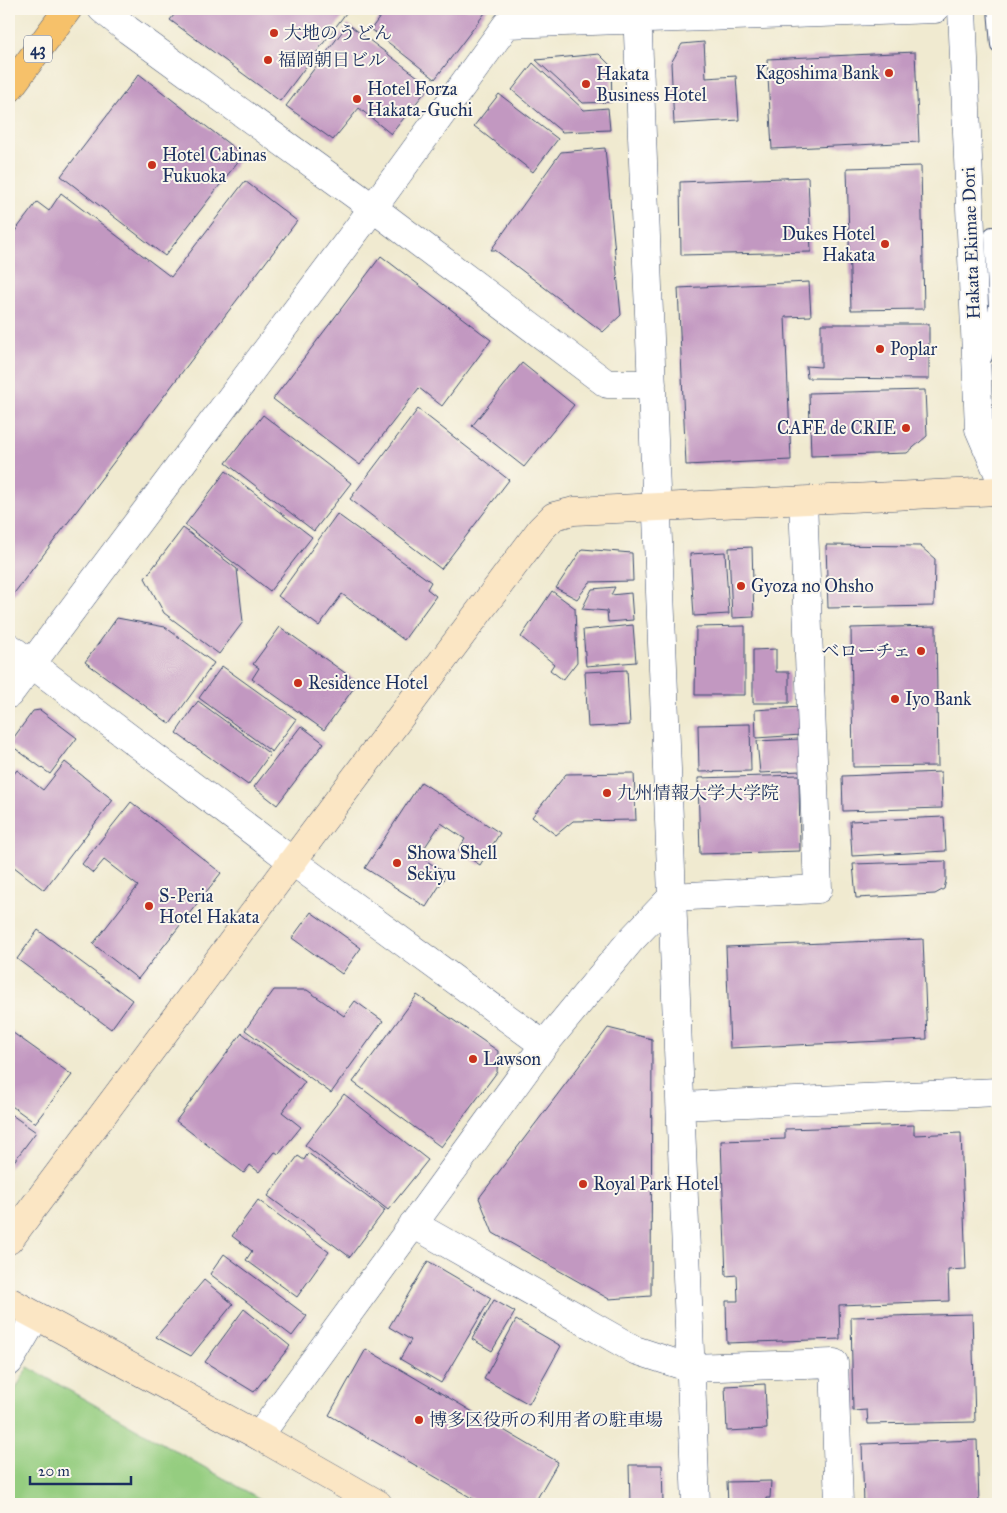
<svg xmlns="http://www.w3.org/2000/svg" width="1007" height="1513" font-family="'IM FELL Great Primer','Noto Serif JP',serif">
<rect width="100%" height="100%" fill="#fbf7ec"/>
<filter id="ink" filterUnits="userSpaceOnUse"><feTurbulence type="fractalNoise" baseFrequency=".02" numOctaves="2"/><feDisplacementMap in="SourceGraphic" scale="10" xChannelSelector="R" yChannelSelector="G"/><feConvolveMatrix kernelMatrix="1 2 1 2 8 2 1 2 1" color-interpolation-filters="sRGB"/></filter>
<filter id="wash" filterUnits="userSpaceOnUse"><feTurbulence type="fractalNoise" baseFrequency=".0096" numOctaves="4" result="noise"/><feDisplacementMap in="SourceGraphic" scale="20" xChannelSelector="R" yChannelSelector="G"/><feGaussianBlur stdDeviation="1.12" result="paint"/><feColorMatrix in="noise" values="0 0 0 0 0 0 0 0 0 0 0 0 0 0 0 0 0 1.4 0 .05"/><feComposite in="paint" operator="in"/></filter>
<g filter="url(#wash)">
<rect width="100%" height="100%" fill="#f0ead0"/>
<!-- green -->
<path fill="#95cd80" stroke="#587e6f" d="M28,1367L269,1504H9V1401Z"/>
<g id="blocks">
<!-- building -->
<path fill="#c298c1" d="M179,9H349L280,101L170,20Z
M386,9H488L435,79L371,29Z
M348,24L430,86L391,134L359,108L333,140L286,106Z
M704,42L706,78L736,76L739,120L674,124L671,63L682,44Z
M915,52L919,142L772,149L767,59Z
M599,54L611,66L612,102L583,103L536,60Z
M533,63L584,110L608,108L610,130L562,132L512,90Z
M139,74L243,155L165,256L61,176Z
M499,94L558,139L533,172L474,126Z
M605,148L621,315L603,332L495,250H491L561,152Z
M921,166L924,309L851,310L847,168Z
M808,177L811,252L681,255L680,182Z
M245,181L297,221L9,600V239L37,202L49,211L61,193L171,277Z
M381,256L491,340L442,406L419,388L360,465L273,399Z
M809,282L811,316L785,317L791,460L686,465L678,288Z
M821,324H929V379L807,378L806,366L821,367Z
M522,363L574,405L524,467L472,426Z
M925,390L927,436L907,453L811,456L809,393Z
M418,409L509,480L441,569L350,499Z
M263,415L351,483L314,531L226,463Z
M226,471L312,537L270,591L185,525Z
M337,514L431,582L427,589L436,596L404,640L342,594L319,626L278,596Z
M183,528L237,569L243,622L219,654L164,613L145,578Z
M826,545L920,546L935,559L934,606L828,608Z
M752,547L754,617L732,618L729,548Z
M582,549L632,553L633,581L590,582L577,599L556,588Z
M725,552L729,614L694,616L690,554Z
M615,587L611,595L631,593L633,620L608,622L607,611L582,609L592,589Z
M552,591L575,608L577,662L563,680L550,670L554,664L521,637Z
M117,618L165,627L214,663L170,724L85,662Z
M633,625L636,662L586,666L583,630Z
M745,626V695H695L696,627Z
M936,626L938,766L853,767L851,628Z
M280,627L358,682L324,730L252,679L259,668L253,664Z
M776,649V672H789V703H753V650Z
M222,666L296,719L272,752L199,698Z
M627,670L630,725L588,727L585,672Z
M198,701L270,754L248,785L176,733Z
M800,707L801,735L756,738L755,710Z
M40,710L77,738L50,774L9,744L33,711Z
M750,724L751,771L699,772L698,725Z
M301,726L324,743L277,805L254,787Z
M799,739L801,771L760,773L757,741Z
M65,762L113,800L44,890L9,863V780L17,770L43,790Z
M941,772L942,808L843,811L842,776Z
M634,773L636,820L573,821L556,835L532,817L566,774Z
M799,775L800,851L700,854L698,778Z
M421,782L500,833L480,865L458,851L465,839L441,823L419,856L447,874L426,907L365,868Z
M131,802L221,873L138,979L93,944L138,886L104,860L93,873L82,864Z
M944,817L946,851L852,856L850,821Z
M946,861V880L944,889L935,894L856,898L853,864Z
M311,912L361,948L342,974L292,938Z
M38,930L132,1000L111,1029L17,959Z
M923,939L927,1039L730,1048L726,947Z
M274,990H307L344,1016L355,1001L383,1021L331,1093L245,1030Z
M417,995L498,1051L497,1072L441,1147L353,1082Z
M608,1028L652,1039L651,1296L609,1299L493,1233L479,1198Z
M9,1030L72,1075L35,1123L9,1104Z
M242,1033L305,1082L282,1112L301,1127L279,1154L275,1152L259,1172L250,1165L244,1173L176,1121Z
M344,1094L428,1160L388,1210L305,1145Z
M9,1113L36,1132L9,1168Z
M914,1125V1135L961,1133L966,1269L948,1270L949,1301L839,1305L840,1339L727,1343L726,1301H738L737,1275L726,1276L721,1141L785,1139V1129Z
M308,1153L385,1210L350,1257L268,1196L298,1156L304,1160Z
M258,1200L329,1252L297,1297L246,1260L252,1251L232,1236Z
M224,1254L307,1316L292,1336L210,1274Z
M428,1261L491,1298L441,1383L400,1359L411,1340L389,1327Z
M204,1280L233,1304L191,1356L156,1337Z
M494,1300L515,1312L492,1351L472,1339Z
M244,1309L290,1346L254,1392L205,1362Z
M972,1314L975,1422L868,1424L867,1410L853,1411L851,1317Z
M516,1320L561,1346L529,1404L484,1379Z
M366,1349L558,1462L534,1504H482L329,1415Z
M765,1384L767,1429L727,1431L725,1386Z
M977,1440L979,1504H864L862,1444Z
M629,1465H662L663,1504H630Z
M771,1481L770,1498H766V1504H728L727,1482Z
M830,1501V1504H797V1503Z"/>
</g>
</g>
<g filter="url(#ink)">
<use href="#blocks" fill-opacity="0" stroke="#3b4b6f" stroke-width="1"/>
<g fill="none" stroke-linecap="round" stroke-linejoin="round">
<!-- lane casing -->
<g stroke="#3b4b6f" stroke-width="16">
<path id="lane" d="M995,9L998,45
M985,357L996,307L992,234"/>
</g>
<!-- street casing -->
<g stroke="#3b4b6f" stroke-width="29">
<path id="street" d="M102,9L128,30L373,208L607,384H652
M637,9L696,1504
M962,9L979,429L998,473
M9,647L292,861L544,1045
M9,694L373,208L507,24L935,9
M681,1106L998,1092
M413,1224L635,1350L690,1368L834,1363L839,1504
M9,1362L36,1316
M259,1436L544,1045L630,941L672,897L818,889L803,501"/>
</g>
<!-- secondary casing -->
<g stroke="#3b4b6f" stroke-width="29">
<path id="secondary" d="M9,1240L541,529L554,516L574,511L998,491
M9,1301L259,1436L378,1504"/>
</g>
<!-- primary casing -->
<g stroke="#3b4b6f" stroke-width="29">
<path id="primary" d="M9,89L68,9"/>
</g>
<!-- lane -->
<use href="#lane" stroke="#fff" stroke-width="14"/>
<!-- street -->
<use href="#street" stroke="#fff" stroke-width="28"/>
<!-- secondary -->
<use href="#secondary" stroke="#fbe6c4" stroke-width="28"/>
<!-- primary -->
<use href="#primary" stroke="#f6c16b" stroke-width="28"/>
</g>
</g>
<!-- markers -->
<g fill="#c8321e" stroke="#fbf7ec" stroke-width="2">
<circle cx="274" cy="33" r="5"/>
<circle cx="268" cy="60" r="5"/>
<circle cx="889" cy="73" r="5"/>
<circle cx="586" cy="84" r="5"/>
<circle cx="357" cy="99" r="5"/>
<circle cx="152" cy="165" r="5"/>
<circle cx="885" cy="244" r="5"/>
<circle cx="880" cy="349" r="5"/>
<circle cx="906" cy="428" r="5"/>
<circle cx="741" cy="586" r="5"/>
<circle cx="921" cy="651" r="5"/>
<circle cx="298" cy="683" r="5"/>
<circle cx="895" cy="699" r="5"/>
<circle cx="607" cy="793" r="5"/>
<circle cx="397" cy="863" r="5"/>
<circle cx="149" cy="906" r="5"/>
<circle cx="473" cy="1059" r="5"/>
<circle cx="583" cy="1184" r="5"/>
<circle cx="419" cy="1420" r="5"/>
</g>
<g text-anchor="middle" stroke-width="4" stroke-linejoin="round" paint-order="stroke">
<!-- shield labels -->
<rect fill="#fbf7ec" stroke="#5e6b89" stroke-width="1" x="24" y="35.5" width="28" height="27" rx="4"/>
<g font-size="16" font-weight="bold" fill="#1b2f5e">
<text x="38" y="55">43</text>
</g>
<!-- poi labels -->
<g font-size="18" fill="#1b2f5e" stroke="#fbf7ec" text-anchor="start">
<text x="284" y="39">大地のうどん</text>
<text x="278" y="66">福岡朝日ビル</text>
<text x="879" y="79" text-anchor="end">Kagoshima Bank</text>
<text x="596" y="80">Hakata<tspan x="596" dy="21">Business Hotel</tspan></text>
<text x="367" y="95">Hotel Forza<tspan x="367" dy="21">Hakata-Guchi</tspan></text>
<text x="162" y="161">Hotel Cabinas<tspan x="162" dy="21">Fukuoka</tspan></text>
<text x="875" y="240" text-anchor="end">Dukes Hotel<tspan x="875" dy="21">Hakata</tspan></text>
<text x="890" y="355">Poplar</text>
<text x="896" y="434" text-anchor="end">CAFE de CRIE</text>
<text x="751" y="592">Gyoza no Ohsho</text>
<text x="911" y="657" text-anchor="end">ベローチェ</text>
<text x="308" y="689">Residence Hotel</text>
<text x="905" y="705">Iyo Bank</text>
<text x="617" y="799">九州情報大学大学院</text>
<text x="407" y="859">Showa Shell<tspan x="407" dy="21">Sekiyu</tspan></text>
<text x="159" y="902">S-Peria<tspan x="159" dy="21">Hotel Hakata</tspan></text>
<text x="483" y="1065">Lawson</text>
<text x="593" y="1190">Royal Park Hotel</text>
<text x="429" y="1426">博多区役所の利用者の駐車場</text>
</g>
<!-- street labels -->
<g font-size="18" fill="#1b2f5e" stroke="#fbf7ec">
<text transform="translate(971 243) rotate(-92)" y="6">Hakata Ekimae Dori</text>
</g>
</g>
<!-- margin -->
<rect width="1007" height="1513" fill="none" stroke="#fbf7ec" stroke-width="30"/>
<!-- scale -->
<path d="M30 1476v8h101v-8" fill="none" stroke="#1b2f5e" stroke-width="2.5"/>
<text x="38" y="1476" font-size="15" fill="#1b2f5e" stroke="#fbf7ec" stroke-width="4" paint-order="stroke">20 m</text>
</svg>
